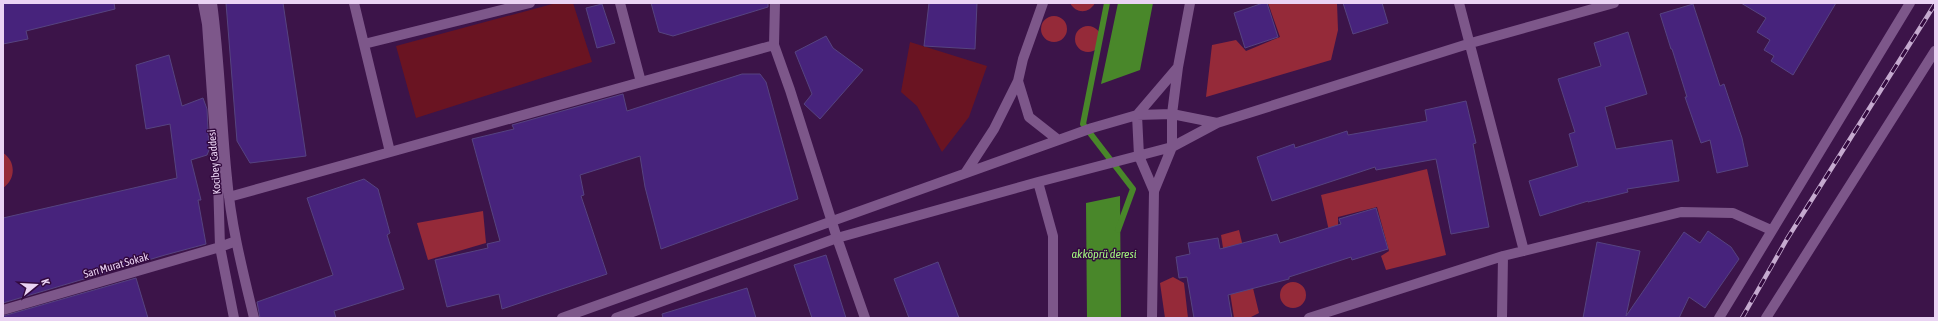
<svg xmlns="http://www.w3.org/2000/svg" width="1938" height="321" font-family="'Asap Condensed',sans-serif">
<rect width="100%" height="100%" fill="#3c1449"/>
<!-- green -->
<path fill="#6a1422" d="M556,3H573L592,62L416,118L396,46Z
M910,42L987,66L969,117L942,152L917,106L901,92Z"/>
<!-- forest -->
<path fill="#952a39" d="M1070,3H1095C1089,14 1076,14 1070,3Z
M1268,3H1337L1338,30L1331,60L1206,97L1212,45L1236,40L1246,51L1280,37Z
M1041 29a13 13 0 1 1 26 0a13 13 0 1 1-26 0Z
M1075 39a13 13 0 1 1 26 0a13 13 0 1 1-26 0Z
M3,153C16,161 16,179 3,188Z
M1427,169L1446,255L1386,270L1381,256L1389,251L1377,207L1338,217V226L1329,231L1321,195Z
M483,211L486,243L428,260L417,223Z
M1239,230L1259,313L1249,318H1234L1221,235Z
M1173,277L1184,283L1188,318H1165L1160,283Z
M1280 295a13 13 0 1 1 26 0a13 13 0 1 1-26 0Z"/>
<!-- water -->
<path fill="#49872a" d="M1118,3H1153L1140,70L1101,84Z
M1120,196L1121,318H1087L1086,203Z"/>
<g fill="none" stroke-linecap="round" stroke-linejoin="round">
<!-- stream -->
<path stroke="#49872a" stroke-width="6" d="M1107,3L1083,124L1133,189L1118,230"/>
</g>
<!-- building -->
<path fill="#47237c" stroke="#564380" d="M3,3H114L115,9L26,31L28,39L3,44Z
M226,3H283L306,156L250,163L237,141Z
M651,3H768V7L673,36L659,32Z
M929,3H977L975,49L924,46Z
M1263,3H1267L1278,37L1245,48L1234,13Z
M1343,3H1382L1388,23L1353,34Z
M1741,3H1836L1793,75L1771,61L1774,56L1764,50L1770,40L1757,32L1766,18Z
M602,4L615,43L597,48L586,8Z
M1693,4L1720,86L1724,84L1742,138L1748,166L1717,173L1710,140L1701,143L1685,97H1687L1672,49H1671L1660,14Z
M1628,32L1647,94L1605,107L1616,149L1672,140L1679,181L1627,189L1628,192L1588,202V201L1540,216L1529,181L1578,166L1569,134L1575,132L1558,79L1601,66L1594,43Z
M826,36L833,48L863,70L820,119L804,104L812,94L795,52Z
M169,55L182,106L203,98L207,109L209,150L207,155L191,160L201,200H198L206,244L165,255L3,303V218L177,178L170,124L146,129L136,65Z
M742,74H760L766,82L798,199L661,249L645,187L640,156L580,175L584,195L581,196L607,274L502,309L499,294L447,307L435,260L488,248L487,244L500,241L472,139L514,129L512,125L623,94L627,111Z
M1466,101L1476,143L1473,144L1489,227L1451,234L1436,159L1376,170L1375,167L1272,201L1257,157L1294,144L1295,148L1347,131L1348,135L1427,121L1425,110Z
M364,179L378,189L390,233L387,235L404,289L334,311L336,318H260L257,302L333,275L307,198Z
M1376,208L1388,249L1352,260L1351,257L1289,277V279L1228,295L1232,318H1194L1187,277L1179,278L1176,257L1190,254L1188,243L1218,238L1220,249L1277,234L1280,243L1341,224L1339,219Z
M1708,231L1731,247L1739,259L1705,308L1689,297L1679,318H1583L1597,242L1640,251L1626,316L1684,232L1700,243Z
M826,255L846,318H812L794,265Z
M938,262L959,318H909L894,279Z
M136,278L148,318H3V316Z
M747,288L756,318H663L662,314Z"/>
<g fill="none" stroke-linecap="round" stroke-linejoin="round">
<!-- minor -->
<path stroke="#7d578a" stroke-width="10" d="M203,3L207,24L218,179L220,247L234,318
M212,3C220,61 221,120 227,178C231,226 243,272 254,318
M354,3L390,152
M620,3L641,82
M775,3L774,45L790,90L837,238L865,318
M1459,3L1524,251
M364,44L530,3
M1018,81L1029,117L1057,139
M966,172L994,129L1018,81L1023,59L1043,3
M1038,182L1053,236V318
M1154,191L1139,156L1137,115L1178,67
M229,197L774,45
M3,310L220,247L236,241
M562,318L1092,128L1137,115L1172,114L1217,123
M616,318L837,238L1038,182L1172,147L1217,123L1471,43L1614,3
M1152,318L1154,191L1172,147V114L1178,67L1190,3
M1309,318L1503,256L1681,212L1733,213L1771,230
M1502,318L1503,256
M1719,318L1910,3
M1766,318L1935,51"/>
<!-- rail casing -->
<g stroke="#c5aacf" stroke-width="4.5">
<path id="rail" d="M1742,318L1787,239L1935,4"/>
</g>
<!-- rail -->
<use href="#rail" stroke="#32093e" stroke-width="3" stroke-dasharray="9" stroke-linecap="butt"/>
</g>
<g text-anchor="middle" stroke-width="3" stroke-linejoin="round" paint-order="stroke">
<!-- street labels -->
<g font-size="11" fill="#ead3f3" stroke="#32093e">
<text transform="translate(214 162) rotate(-95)" y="4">Kocibey Caddesi</text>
<text transform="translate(116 265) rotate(-16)" y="4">Sarı Murat Sokak</text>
</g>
<!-- water labels -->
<g font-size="12" font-style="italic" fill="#a2f47e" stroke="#32093e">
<text x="1104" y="258">akköprü deresi</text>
</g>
</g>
<!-- border -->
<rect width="1938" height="321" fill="none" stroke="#ead3f3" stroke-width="8"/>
<!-- north arrow -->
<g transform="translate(36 285) rotate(72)" stroke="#32093e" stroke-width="3" paint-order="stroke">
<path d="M0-3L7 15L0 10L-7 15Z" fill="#ead3f3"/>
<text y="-6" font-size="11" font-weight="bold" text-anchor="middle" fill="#ead3f3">K</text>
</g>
</svg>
